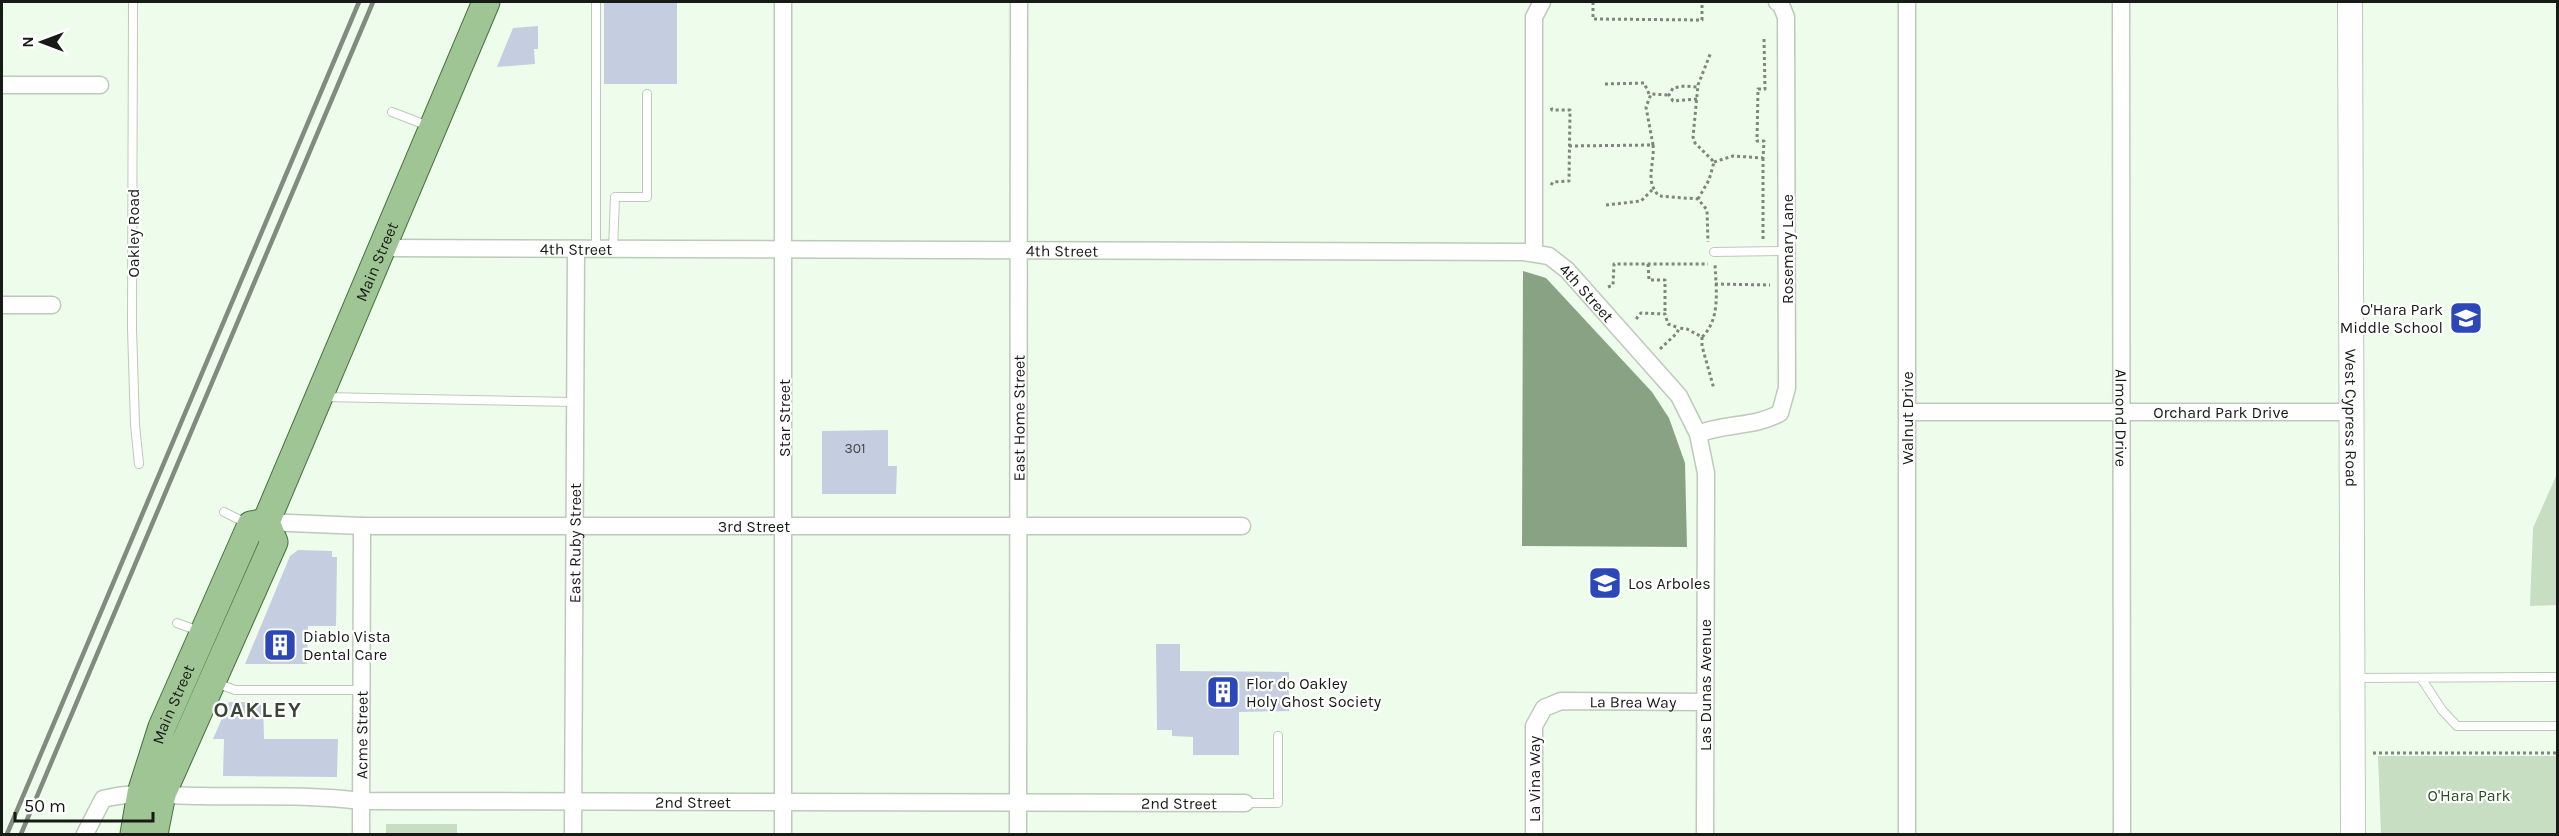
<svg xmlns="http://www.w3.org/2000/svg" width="2559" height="836" font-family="Karla,sans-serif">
<rect width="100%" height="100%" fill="#eefdeb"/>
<!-- green -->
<path fill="#c7dec2" d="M2557,474V605L2530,606L2533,528Z
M2378,756H2557V834H2381Z
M457,824V834H386V824Z"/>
<!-- water -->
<path fill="#89a283" d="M1523,271L1546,278L1652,392L1669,418L1685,463L1687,547L1522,546Z"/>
<!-- building -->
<path fill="#c5cde0" d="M604,2H677V84H604Z
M538,26V49H534L535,64L497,67L513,28Z
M888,430V466H897L896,494H822V431Z
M298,550L332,551V557H337L336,626H308L307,664H245L290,556Z
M1156,644H1180V671L1289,672V711L1239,712V755H1193V737L1172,736V730H1157Z
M229,702H263L264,739H338L337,777L223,776L224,739H213Z"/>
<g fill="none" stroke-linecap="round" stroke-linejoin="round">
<!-- lane casing -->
<g stroke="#bccab9" stroke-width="10">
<path id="lane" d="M133,2L132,329L135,425L139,464
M392,112L431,127
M596,250V2
M613,250L615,197H647V94
M1714,252L1787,251
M323,397L574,402
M224,512L248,524
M177,623L199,631
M2354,678L2558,677
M2421,678L2442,710L2457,726H2558
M216,683L235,690H361
M1245,803H1278V736"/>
</g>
<!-- street casing -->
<g stroke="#bccab9" stroke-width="19">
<g id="street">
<path d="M1907,2V834"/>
<path id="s1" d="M2121,2L2122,834"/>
<path d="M2,85H100"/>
<path id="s2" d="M382,248L1523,252L1549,256L1567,270L1679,396L1698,434L1706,473L1705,834"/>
<path d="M1534,252V17L1542,2"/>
<path d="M2,305H52"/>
<path id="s3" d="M1907,412H2353"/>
<path d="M1698,434C1725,423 1756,427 1780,413L1787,388L1786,17L1781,5L1777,2"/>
<path id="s4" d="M266,522L362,526H1242"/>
<path id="s5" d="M85,834L103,799C135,790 167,796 199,796C253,797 308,794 361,801L1245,803"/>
<path id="s6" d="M361,834L362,526"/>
<path id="s7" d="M573,834L576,250"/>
<path d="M783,834V2"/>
<path id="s8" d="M1018,834L1019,2"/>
<path id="s9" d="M1534,834V726L1544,708L1561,701L1705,702"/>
</g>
</g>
<!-- secondary casing -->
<g stroke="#bccab9" stroke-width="26">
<g id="secondary">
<path id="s10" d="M2350,2L2353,834"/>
</g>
</g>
<!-- primary casing -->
<g stroke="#45713b" stroke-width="29">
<g id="primary">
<path id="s11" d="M134,834L141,793L162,727L251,525L266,522"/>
<path id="s12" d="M154,834L162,794L274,542L266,522L486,2"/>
</g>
</g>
<!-- path -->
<path stroke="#7d877b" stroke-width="3" stroke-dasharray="3 3" stroke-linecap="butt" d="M1593,2V19L1702,20V2
M1605,84L1644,83L1650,96
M1697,99L1673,101L1669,95L1673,88L1685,86L1697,87
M1653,145L1646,107L1651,94L1669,95
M1569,146L1653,145C1655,165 1644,180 1659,196L1698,199L1707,210L1708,242
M1714,162L1733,156L1763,158L1764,141H1757L1758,89H1765L1764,38
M1551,185L1553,182L1569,181L1570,110H1552L1551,107
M1698,199L1709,180L1714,162L1695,143L1693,137L1698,85L1711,52
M1606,205L1641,201L1653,189
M1763,239V158
M1648,264L1649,280H1665V314
M1715,284L1770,285
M1608,287L1613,285L1614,264H1708
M1636,319L1641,313L1665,314L1668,324L1679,328
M1702,337V346L1714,389
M1660,349L1677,333L1679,328L1687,329L1702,337C1721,319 1716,289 1715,264
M2373,753H2558"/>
<!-- lane -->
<use href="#lane" stroke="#fff" stroke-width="8"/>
<!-- street -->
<use href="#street" stroke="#fff" stroke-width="16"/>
<!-- secondary -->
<use href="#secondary" stroke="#fff" stroke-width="24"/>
<!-- primary -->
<use href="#primary" stroke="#9fc595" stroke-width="27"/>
<!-- rail -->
<path stroke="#818b7f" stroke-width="4.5" d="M7,834L359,2
M21,834L373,2"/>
</g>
<!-- icons -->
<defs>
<g id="school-square" transform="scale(1.725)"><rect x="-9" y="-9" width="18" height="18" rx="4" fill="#2c47b8" stroke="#fff"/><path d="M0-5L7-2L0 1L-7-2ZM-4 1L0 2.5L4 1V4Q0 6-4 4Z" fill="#fff"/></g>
<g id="building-square" transform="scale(1.725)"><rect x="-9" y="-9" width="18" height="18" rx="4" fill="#2c47b8" stroke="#fff"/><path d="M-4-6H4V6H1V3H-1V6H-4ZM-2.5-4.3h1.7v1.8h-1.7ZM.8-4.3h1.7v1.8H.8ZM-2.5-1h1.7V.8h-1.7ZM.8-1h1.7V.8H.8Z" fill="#fff"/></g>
</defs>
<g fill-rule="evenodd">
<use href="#school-square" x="2466" y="318"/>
<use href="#school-square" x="1605" y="583"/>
<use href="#building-square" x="280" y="645"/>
<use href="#building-square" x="1223" y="692"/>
</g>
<g text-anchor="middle" stroke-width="4.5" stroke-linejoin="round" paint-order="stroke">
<!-- number labels -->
<g font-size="14" fill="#424848">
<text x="855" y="453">301</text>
</g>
<!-- street labels -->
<g font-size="16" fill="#161b15" stroke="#fff">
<text transform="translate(133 233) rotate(-90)" y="6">Oakley Road</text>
<text transform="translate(1787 249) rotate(-90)" y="6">Rosemary Lane</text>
<text dy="6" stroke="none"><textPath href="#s2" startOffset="194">4th Street</textPath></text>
<text dy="6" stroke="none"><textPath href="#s2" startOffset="680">4th Street</textPath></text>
<text dy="6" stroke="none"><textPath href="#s12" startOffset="621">Main Street</textPath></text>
<text dy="6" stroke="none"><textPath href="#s2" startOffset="1220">4th Street</textPath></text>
<text dy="6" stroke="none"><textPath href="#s3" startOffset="314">Orchard Park Drive</textPath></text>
<text transform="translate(784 418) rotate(-90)" y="6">Star Street</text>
<text dy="6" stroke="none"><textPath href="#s8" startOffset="416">East Home Street</textPath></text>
<text transform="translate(1907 418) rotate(-90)" y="6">Walnut Drive</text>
<text dy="6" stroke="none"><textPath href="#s1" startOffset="416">Almond Drive</textPath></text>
<text dy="6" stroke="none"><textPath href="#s10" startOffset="416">West Cypress Road</textPath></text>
<text dy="6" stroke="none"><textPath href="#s4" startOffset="488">3rd Street</textPath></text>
<text dy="6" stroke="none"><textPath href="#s7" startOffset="291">East Ruby Street</textPath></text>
<text transform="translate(1705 685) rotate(-90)" y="6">Las Dunas Avenue</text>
<text dy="6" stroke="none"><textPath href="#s9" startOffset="219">La Brea Way</textPath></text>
<text dy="6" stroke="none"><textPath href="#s11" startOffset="136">Main Street</textPath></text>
<text dy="6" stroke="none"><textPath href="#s6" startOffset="99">Acme Street</textPath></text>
<text transform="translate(1534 779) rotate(-90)" y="6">La Vina Way</text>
<text dy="6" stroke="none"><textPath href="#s5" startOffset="630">2nd Street</textPath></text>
<text dy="6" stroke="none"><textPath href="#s5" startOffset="1116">2nd Street</textPath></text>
</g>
<!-- poi labels -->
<g font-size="16" fill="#161b15" stroke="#fff" text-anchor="start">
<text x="2443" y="315" text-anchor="end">O'Hara Park<tspan x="2443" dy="18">Middle School</tspan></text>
<text x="1628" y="589">Los Arboles</text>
<text x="303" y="642">Diablo Vista<tspan x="303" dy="18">Dental Care</tspan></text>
<text x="1246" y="689">Flor do Oakley<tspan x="1246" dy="18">Holy Ghost Society</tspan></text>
</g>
<!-- park labels -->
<g font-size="16" fill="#284c1f" stroke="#fff">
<text x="2469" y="801">O'Hara Park</text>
</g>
<!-- district labels -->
<g font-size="22" font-weight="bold" letter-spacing="1.5" fill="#3b4638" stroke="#fff">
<text x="258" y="717">OAKLEY</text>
</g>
</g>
<!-- border -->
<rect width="2559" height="836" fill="none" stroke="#161b15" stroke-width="6"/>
<!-- north arrow -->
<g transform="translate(42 42) rotate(270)" stroke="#ffffff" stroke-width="4.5" paint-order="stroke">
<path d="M0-4.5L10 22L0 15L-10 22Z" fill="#161b15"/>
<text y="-9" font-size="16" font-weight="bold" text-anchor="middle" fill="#161b15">N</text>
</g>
<!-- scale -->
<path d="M15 812v9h138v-9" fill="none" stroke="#161b15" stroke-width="3"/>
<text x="24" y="812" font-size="18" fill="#161b15" stroke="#ffffff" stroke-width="4.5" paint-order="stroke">50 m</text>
</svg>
